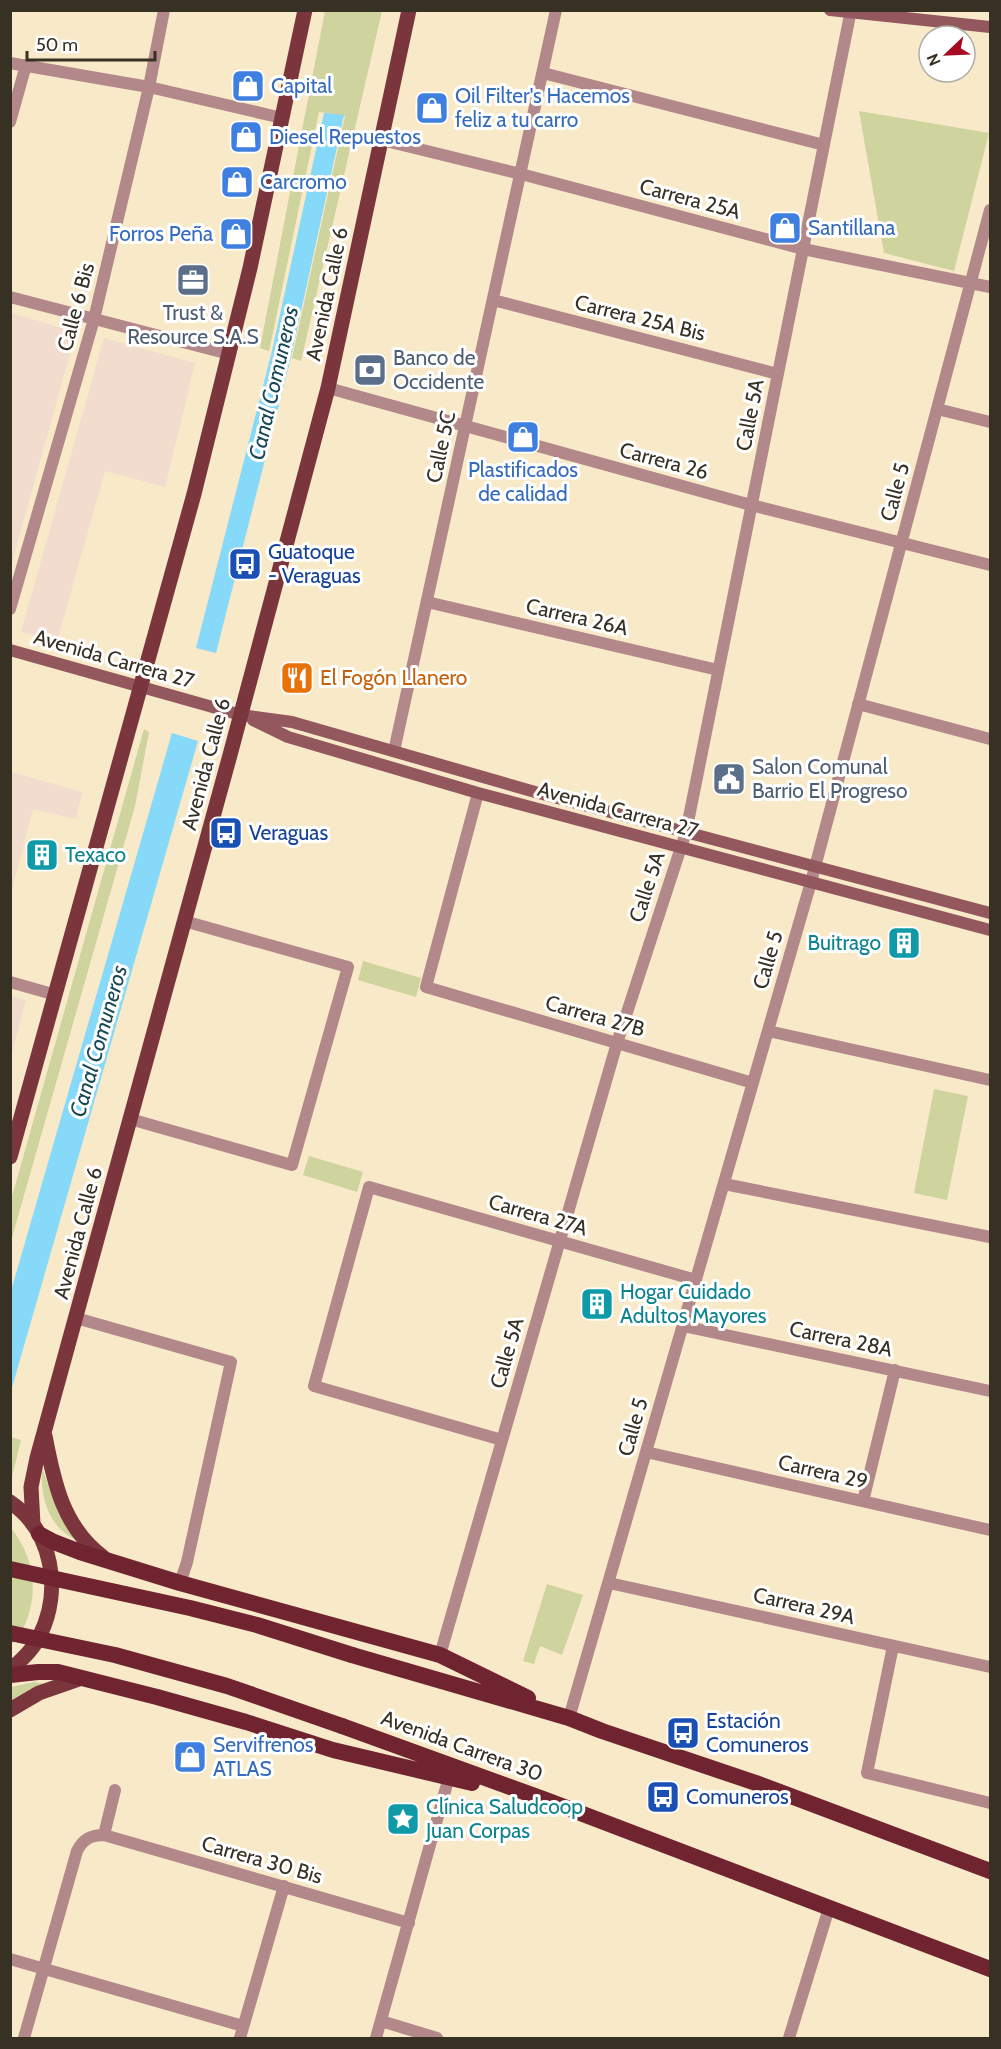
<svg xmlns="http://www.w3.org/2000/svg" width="1001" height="2049" font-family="Cabin,sans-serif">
<rect width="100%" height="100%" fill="#f8e9c8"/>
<!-- industrial -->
<path fill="#f1dcce" d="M11,313L76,332L11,566L10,313Z
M104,338L195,363L165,487L105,471L57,641L21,632Z
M11,772L82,792L76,819L33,809L11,893Z
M11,996L26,1000L11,1057L10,996Z"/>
<!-- green -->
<path fill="#cfd39e" d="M325,11H382L301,361L292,358L345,116L319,112L269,351L260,348Z
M859,111L989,133L954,271L884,253Z
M144,729L149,732L135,806L11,1241V1200Z
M363,961L421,978L416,997L358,980Z
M934,1089L968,1096L947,1200L914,1193Z
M309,1156L363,1172L357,1192L303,1175Z
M10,1437L21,1440L12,1477H10Z
M42,1468L59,1515L80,1541C49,1531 40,1497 42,1468Z
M11,1528C33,1555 39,1589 26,1622C23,1630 16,1638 11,1646Z
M547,1584L583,1595L562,1655L540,1646L534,1664L523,1661Z
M34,1682L47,1684L11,1702V1687Z"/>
<!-- water -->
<path fill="#86d9f8" d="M324,113L344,115L291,357L216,653L196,648L272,351Z
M172,733L198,741L11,1391V1291Z"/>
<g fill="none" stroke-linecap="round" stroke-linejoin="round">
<!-- minor -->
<path stroke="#b2888a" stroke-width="12" d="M10,63L149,87L282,118
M543,73L824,145
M10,122L26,65
M382,140L521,174L803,249L990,287
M10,297L229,354
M493,300L778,374
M328,388L751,505L990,565
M937,409L990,422
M427,602L718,670
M10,609L94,319L149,87L164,10
M858,704L990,739
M394,751L556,10
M478,793L426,987L753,1083
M10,982L56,995
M768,1031L990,1080
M130,1119L292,1165L348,967L184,921
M724,1184L990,1237
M76,1318L231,1362L187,1562L180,1583
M683,1326L990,1391
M502,1440L314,1386L369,1187L696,1280
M646,1452L990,1530
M863,1501L895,1370
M609,1583L990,1667
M893,1646L867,1773L990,1803
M440,1655L617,1043L686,832L851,10
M569,1718L811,882L990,210
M104,1835L115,1790
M10,1959L243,2026
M381,2021L437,2038
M24,2038L77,1851C83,1839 91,1835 104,1835L409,1923
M240,2038L284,1886
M376,2038L449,1777
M789,2038L829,1908"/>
<!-- secondary -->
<path stroke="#93585d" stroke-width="12" d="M830,10L990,27
M10,650L241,715L292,722L535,792L990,913
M253,720L288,737L478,793L990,930"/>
<!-- primary -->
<path stroke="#7b353d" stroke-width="15" d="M10,1157L194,494L250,268L305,10
M45,1436C54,1483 63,1527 103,1557
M10,1502C53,1531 62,1591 40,1635C34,1649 22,1660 10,1670
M33,1524L31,1487L37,1458L230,755L328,388L409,10
M10,1710L39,1693L82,1678"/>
<!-- trunk -->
<path stroke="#702430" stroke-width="16" d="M39,1534L54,1542L80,1552L180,1583L440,1655L528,1698
M352,1655L569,1718L602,1731L756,1783L990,1871
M10,1675L38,1672H58L157,1697L246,1722L333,1750L472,1783
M342,1726L546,1800L990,1969"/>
<!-- trunk-bridge -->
<path stroke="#702430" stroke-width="16" d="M10,1569L190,1608L257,1625L352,1655
M10,1633L115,1655L227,1686L342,1726"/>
</g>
<!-- icons -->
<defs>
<g id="shop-square" transform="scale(1.725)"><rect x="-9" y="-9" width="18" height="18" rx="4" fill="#3f7fe0" stroke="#fff"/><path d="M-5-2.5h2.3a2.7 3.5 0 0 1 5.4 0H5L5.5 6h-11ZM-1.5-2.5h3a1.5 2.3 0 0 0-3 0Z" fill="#fff"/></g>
<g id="office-square" transform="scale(1.725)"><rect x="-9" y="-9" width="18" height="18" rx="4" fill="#5c6f8a" stroke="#fff"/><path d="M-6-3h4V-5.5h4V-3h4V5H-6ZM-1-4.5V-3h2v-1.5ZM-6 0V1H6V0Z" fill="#fff"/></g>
<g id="bank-square" transform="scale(1.725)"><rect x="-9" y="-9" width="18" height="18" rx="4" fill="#5c6f8a" stroke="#fff"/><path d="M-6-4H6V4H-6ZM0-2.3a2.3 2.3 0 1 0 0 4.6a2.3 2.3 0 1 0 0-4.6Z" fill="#fff"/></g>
<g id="bus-square" transform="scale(1.725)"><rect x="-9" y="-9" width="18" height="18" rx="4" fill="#1a4fb4" stroke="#fff"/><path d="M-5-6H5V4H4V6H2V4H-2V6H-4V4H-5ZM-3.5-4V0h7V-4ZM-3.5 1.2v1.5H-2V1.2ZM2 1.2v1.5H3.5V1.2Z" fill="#fff"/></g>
<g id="restaurant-square" transform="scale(1.725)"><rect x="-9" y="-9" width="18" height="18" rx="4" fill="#e8710a" stroke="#fff"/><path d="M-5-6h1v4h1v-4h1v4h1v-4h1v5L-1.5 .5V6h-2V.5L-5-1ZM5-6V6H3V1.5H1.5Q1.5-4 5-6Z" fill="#fff"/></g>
<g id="civic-square" transform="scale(1.725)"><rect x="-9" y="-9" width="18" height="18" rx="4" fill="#5c6f8a" stroke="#fff"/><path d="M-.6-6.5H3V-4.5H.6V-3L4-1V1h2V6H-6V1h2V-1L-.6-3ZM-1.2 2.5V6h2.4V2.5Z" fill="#fff"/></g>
<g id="building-square" transform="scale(1.725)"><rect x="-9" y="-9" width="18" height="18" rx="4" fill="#0f9aa8" stroke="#fff"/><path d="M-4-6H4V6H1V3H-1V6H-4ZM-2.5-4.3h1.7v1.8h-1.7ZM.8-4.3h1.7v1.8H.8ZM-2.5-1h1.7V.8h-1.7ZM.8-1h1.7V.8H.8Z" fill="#fff"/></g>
<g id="sight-square" transform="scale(1.725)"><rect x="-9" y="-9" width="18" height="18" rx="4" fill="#0f9aa8" stroke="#fff"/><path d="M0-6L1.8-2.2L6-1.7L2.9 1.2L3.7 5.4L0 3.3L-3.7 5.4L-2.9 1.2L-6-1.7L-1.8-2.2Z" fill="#fff"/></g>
</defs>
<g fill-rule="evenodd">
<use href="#shop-square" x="248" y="86"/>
<use href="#shop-square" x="432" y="108"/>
<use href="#shop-square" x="246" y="137"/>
<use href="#shop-square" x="237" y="182"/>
<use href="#shop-square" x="785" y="228"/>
<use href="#shop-square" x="236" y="234"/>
<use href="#office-square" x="193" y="280"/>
<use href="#bank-square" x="370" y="370"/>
<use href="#shop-square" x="523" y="437"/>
<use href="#bus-square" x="245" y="564"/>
<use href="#restaurant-square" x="297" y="678"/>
<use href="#civic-square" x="729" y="779"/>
<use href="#bus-square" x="226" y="833"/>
<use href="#building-square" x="42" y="855"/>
<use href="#building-square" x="904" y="943"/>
<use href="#building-square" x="597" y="1304"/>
<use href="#bus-square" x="683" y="1733"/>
<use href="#shop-square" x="190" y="1757"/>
<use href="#bus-square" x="663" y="1797"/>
<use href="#sight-square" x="403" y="1819"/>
</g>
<g text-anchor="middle" stroke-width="6" stroke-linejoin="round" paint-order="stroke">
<!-- shop labels -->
<g font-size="21" fill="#366cbe" stroke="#fff" text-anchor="start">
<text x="271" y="93">Capital</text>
<text x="455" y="103">Oil Filter's Hacemos<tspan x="455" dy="24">feliz a tu carro</tspan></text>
<text x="269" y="144">Diesel Repuestos</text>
<text x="260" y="189">Carcromo</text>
<text x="808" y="235">Santillana</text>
<text x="213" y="241" text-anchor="end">Forros Peña</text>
<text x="523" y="477" text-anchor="middle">Plastificados<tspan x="523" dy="24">de calidad</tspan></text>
<text x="213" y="1752">Servifrenos<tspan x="213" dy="24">ATLAS</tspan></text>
</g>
<!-- street labels -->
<g font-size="21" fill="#373124" stroke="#fff">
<text transform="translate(690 199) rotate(15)" y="7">Carrera 25A</text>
<text transform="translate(327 294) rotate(-78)" y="7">Avenida Calle 6</text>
<text transform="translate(76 307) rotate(-75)" y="7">Calle 6 Bis</text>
<text transform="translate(640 318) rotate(14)" y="7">Carrera 25A Bis</text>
<text transform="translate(750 415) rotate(-79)" y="7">Calle 5A</text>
<text transform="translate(441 447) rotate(-78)" y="7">Calle 5C</text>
<text transform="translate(664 461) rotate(15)" y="7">Carrera 26</text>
<text transform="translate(895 492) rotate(-75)" y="7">Calle 5</text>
<text transform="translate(577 617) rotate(13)" y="7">Carrera 26A</text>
<text transform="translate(114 659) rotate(16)" y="7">Avenida Carrera 27</text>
<text transform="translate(206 764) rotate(-75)" y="7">Avenida Calle 6</text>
<text transform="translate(618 810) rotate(15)" y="7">Avenida Carrera 27</text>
<text transform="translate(647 887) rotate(-72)" y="7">Calle 5A</text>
<text transform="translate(768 960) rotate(-74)" y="7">Calle 5</text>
<text transform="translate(595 1016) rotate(16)" y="7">Carrera 27B</text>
<text transform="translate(538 1215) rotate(16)" y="7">Carrera 27A</text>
<text transform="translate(78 1233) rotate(-75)" y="7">Avenida Calle 6</text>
<text transform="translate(841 1339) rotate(12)" y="7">Carrera 28A</text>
<text transform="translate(507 1353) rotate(-74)" y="7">Calle 5A</text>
<text transform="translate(633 1427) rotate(-74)" y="7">Calle 5</text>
<text transform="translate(823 1472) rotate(13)" y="7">Carrera 29</text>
<text transform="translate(804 1606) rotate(13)" y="7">Carrera 29A</text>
<text transform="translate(462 1746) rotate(20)" y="7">Avenida Carrera 30</text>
<text transform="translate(262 1860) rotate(16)" y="7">Carrera 30 Bis</text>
</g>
<!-- service labels -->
<g font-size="21" fill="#4e5e75" stroke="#fff" text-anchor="start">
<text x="193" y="320" text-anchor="middle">Trust &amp;<tspan x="193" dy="24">Resource S.A.S</tspan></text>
<text x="393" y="365">Banco de<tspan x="393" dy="24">Occidente</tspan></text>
<text x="752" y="774">Salon Comunal<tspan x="752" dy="24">Barrio El Progreso</tspan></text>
</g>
<!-- transit labels -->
<g font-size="21" fill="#164399" stroke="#fff" text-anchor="start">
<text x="268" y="559">Guatoque<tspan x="268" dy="24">- Veraguas</tspan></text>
<text x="249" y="840">Veraguas</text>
<text x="706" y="1728">Estación<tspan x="706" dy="24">Comuneros</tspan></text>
<text x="686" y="1804">Comuneros</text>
</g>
<!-- food labels -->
<g font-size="21" fill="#c56008" stroke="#fff" text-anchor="start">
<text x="320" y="685">El Fogón Llanero</text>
</g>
<!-- culture labels -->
<g font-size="21" fill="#0d838f" stroke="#fff" text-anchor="start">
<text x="65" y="862">Texaco</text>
<text x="881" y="950" text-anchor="end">Buitrago</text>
<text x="620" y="1299">Hogar Cuidado<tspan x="620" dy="24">Adultos Mayores</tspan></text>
<text x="426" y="1814">Clínica Saludcoop<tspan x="426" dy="24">Juan Corpas</tspan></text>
</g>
<!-- water labels -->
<g font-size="22" font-style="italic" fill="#174858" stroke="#fff">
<text transform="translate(273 383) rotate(-77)" y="8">Canal Comuneros</text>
<text transform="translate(98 1041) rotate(-74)" y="8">Canal Comuneros</text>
</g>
</g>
<!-- border -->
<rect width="1001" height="2049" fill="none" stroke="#373124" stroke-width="24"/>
<!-- north arrow -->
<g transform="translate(947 54) rotate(247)"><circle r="28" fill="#ffffff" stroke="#afada7" stroke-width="1.5"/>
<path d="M0-4.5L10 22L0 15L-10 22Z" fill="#a50c21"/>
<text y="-9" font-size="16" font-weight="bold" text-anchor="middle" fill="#373124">N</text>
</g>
<!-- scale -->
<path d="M27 51v9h128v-9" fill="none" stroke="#373124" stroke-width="3"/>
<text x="36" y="51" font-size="18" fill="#373124" stroke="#ffffff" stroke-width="4.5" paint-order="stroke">50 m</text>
</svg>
